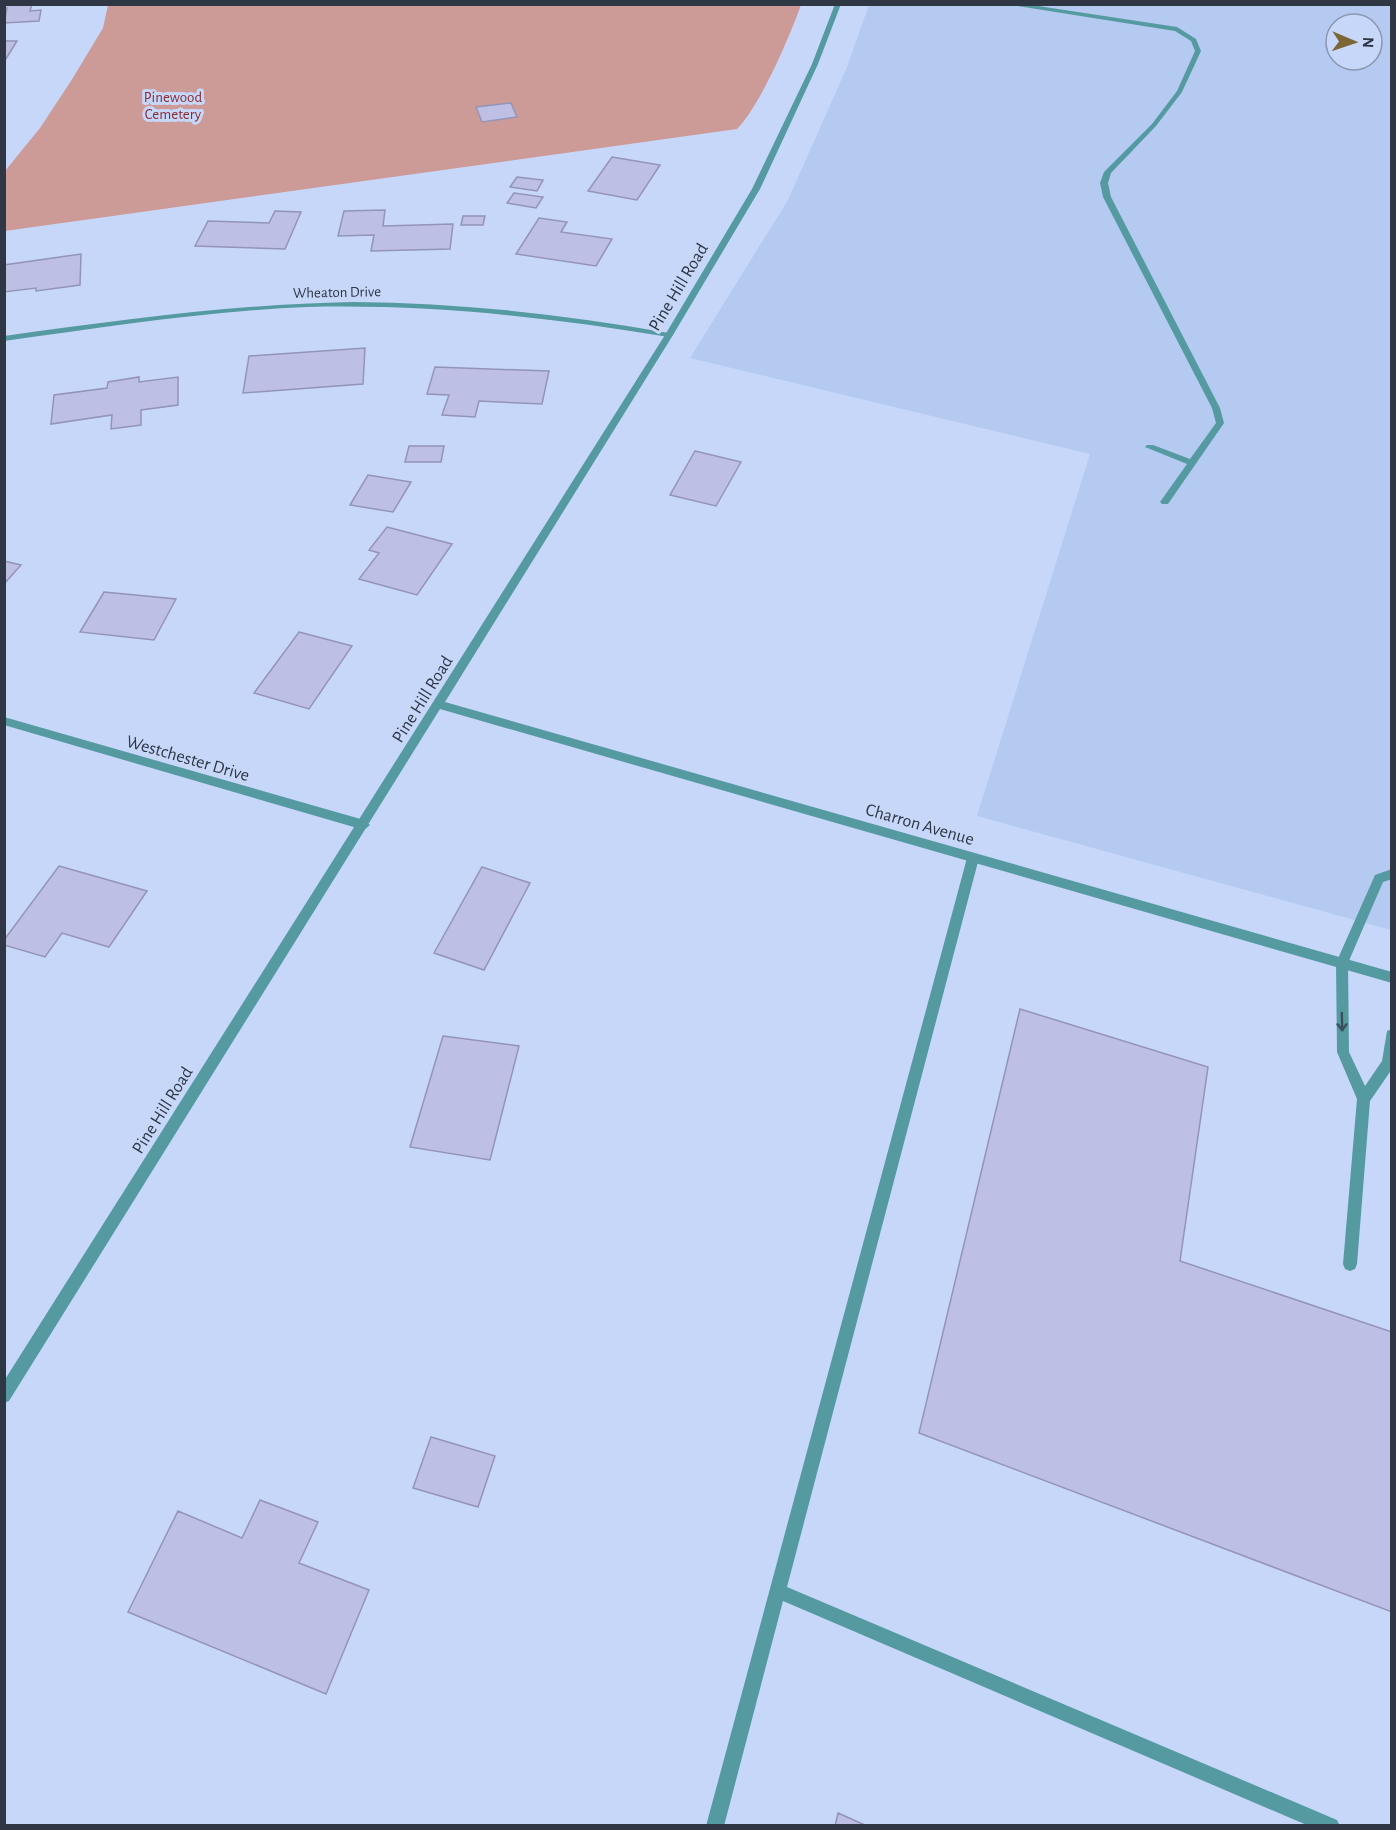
<svg xmlns="http://www.w3.org/2000/svg" width="1396" height="1830" font-family="'Alegreya Sans',sans-serif">
<rect width="100%" height="100%" fill="#c6d7fa"/>
<!-- built -->
<path fill="#b5caf1" fill-rule="evenodd" d="M869,5H1391V930L977,816L1090,454L690,358L788,200L847,67ZM1336,24H1372V60H1336Z"/>
<!-- green -->
<path fill="#cd9b97" d="M108,5H801C789,38 761,104 737,129L5,231V171L40,128L71,81L103,28Z"/>
<!-- building -->
<path fill="#bebfe4" stroke="#9494b7" stroke-width="1.5" d="M4,4H32L30,11L41,10L39,21L4,23L7,8H4Z
M4,41H17L4,62Z
M511,103L517,117L482,122L476,107Z
M612,157L660,165L637,200L588,191Z
M517,177L543,180L537,191L510,187Z
M514,193L543,197L536,208L507,203Z
M385,210L383,226L453,224L450,249L371,251L374,235L338,236L344,211Z
M275,211L301,212L285,249L195,246L208,221L269,223Z
M463,216H485L483,225H461Z
M539,218L567,222L561,232L612,239L596,266L516,254Z
M81,254L80,285L36,291V288L4,292V265Z
M365,348L363,384L243,393L249,356Z
M435,367L549,371L542,404L479,401L475,417L442,415L449,395L427,394Z
M139,377V382L178,377V405L141,410V425L111,429L112,415L51,424L54,395L107,388L108,382Z
M409,446H444L441,462H405Z
M695,451L741,462L716,506L670,495Z
M368,475L411,482L393,512L350,505Z
M387,527L452,544L417,595L359,579L379,553L369,550Z
M4,561L21,565L4,584Z
M104,592L176,599L154,640L80,632Z
M299,632L352,646L309,709L254,693Z
M59,866L147,891L109,947L62,933L45,957L4,945V940Z
M482,867L530,883L484,970L434,953Z
M1020,1009L1208,1067L1180,1261L1392,1332V1612L919,1433Z
M443,1036L519,1046L490,1160L410,1147Z
M431,1437L495,1456L478,1507L413,1488Z
M260,1500L318,1522L299,1563L369,1590L326,1694L128,1612L178,1511L242,1538Z
M838,1813L867,1826H835Z"/>
<g fill="none" stroke-linecap="round" stroke-linejoin="round">
<!-- service -->
<path fill="#559aa1" fill-rule="evenodd" d="M1005,4H1025L1177,27L1196,39L1201,51L1182,92L1156,126L1111,173L1108,183L1111,197L1220,408L1224,423L1168,504H1162L1160,502L1187,464L1145,447L1147,445H1153L1190,459L1216,423L1212,408L1103,197L1100,183L1104,172L1152,124L1177,91L1195,51L1191,41L1175,31Z
M973,853L977,855L979,858L787,1587L1337,1820L1340,1826H1309L783,1601L724,1826H706L967,858L969,855Z
M1392,869V879L1383,882L1348,963L1349,1052L1365,1086L1382,1061L1387,1031L1392,1029V1069L1370,1101L1357,1264L1355,1269L1350,1271L1345,1269L1343,1264L1357,1099L1337,1052L1336,963L1375,875Z"/>
<!-- minor -->
<path fill="#559aa1" fill-rule="evenodd" d="M353,302C459,303 564,314 669,333L673,335L669,337C549,317 429,304 307,307C206,311 105,327 4,341V336C121,320 235,304 353,302Z
M4,717L364,820L370,825L364,830L4,725Z"/>
<!-- tertiary -->
<path fill="#559aa1" fill-rule="evenodd" d="M835,4H841L818,64L760,189L673,335L445,702L1392,972V983L440,709L9,1401L4,1403V1381L665,335L752,189L812,64Z"/>
</g>
<!-- one-way arrows -->
<defs><path id="oneway-shaft" d="M-6 0H5M1.5-3L5.5 0L1.5 3" fill="none" stroke-width="1.6" stroke-linecap="round" stroke-linejoin="round" transform="scale(1.5)"/></defs>
<use stroke="#39505b" href="#oneway-shaft" transform="translate(1342 1022) rotate(89)"/>
<g text-anchor="middle" stroke-width="6" stroke-linejoin="round" paint-order="stroke">
<!-- far-park labels -->
<g font-size="15" fill="#882c2c" stroke="#c6d7fa">
<text x="173" y="102">Pinewood<tspan x="173" dy="17">Cemetery</tspan></text>
</g>
<!-- far-street labels -->
<g font-size="15" fill="#303744" stroke="#c6d7fa">
<text transform="translate(337 292) rotate(-1)" y="5">Wheaton Drive</text>
</g>
<!-- street labels -->
<g font-size="18" fill="#303744" stroke="#c6d7fa">
<text transform="translate(678 287) rotate(-59)" y="6">Pine Hill Road</text>
<text transform="translate(422 699) rotate(-58)" y="6">Pine Hill Road</text>
<text transform="translate(188 758) rotate(16)" y="6">Westchester Drive</text>
<text transform="translate(920 824) rotate(16)" y="6">Charron Avenue</text>
<text transform="translate(162 1110) rotate(-58)" y="6">Pine Hill Road</text>
</g>
</g>
<!-- border -->
<rect width="1396" height="1830" fill="none" stroke="#303744" stroke-width="12"/>
<!-- north arrow -->
<g transform="translate(1354 42) rotate(92)"><circle r="28" fill="#c6d7fa" stroke="#8a97b1" stroke-width="1.5"/>
<path d="M0-4.5L10 22L0 15L-10 22Z" fill="#7d6636"/>
<text y="-9" font-size="16" font-weight="bold" text-anchor="middle" fill="#303744">N</text>
</g>
</svg>
